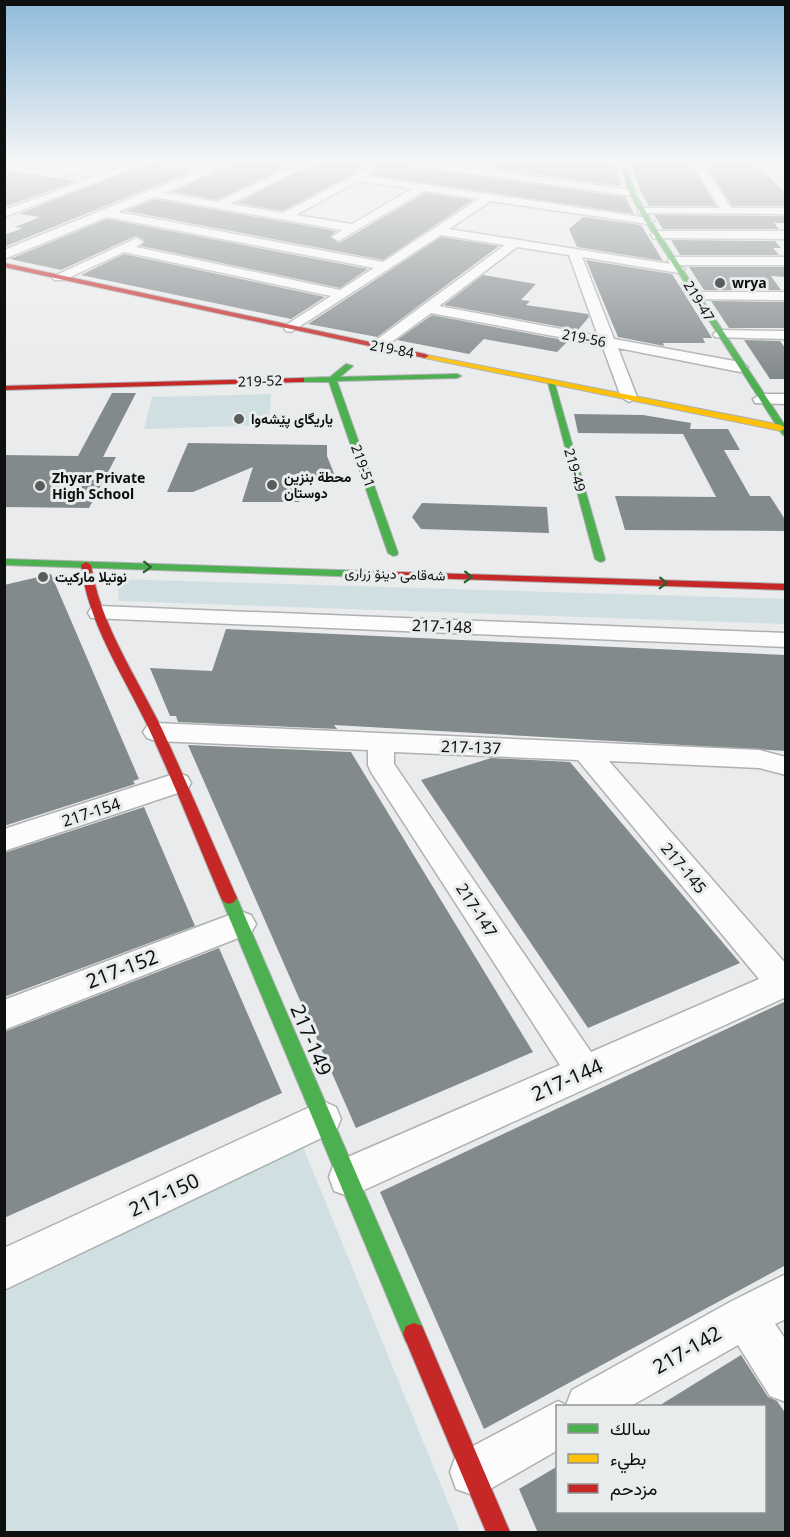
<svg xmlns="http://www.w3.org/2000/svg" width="790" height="1537" font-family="'Noto Sans',Vazirmatn,sans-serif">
<rect width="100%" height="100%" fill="#eaebec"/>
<!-- green -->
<path fill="#cfdfe2" d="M271,394L269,425L144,429L152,397Z
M117,579L785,599V624L119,601Z
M301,1142L460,1532H5L4,1280Z"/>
<!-- building -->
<path fill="#838a8c" d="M149,163H163L170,168L192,171L4,247V235L23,228L15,227L40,217L19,214Z
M235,163H296L217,200L173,192Z
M316,163H411L418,168L625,197L634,214L373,175L378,169L370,165L283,211L237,203Z
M455,163H615L621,186Z
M631,163H690L716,206H649L641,192Z
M705,163H755L786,194V206H732Z
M4,170L77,181L4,207Z
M425,193L473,200L383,260L126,211L154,199L336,231L330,237L339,243Z
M654,215L786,216V223H774L779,229H663Z
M583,217L641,225L663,261L577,247L569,229Z
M107,219L368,269L340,288L141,246L144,240L136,236L61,270L10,259Z
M441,237L499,246L377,337L308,324Z
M671,240L775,241L781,248H773L779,255H680Z
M124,254L325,297L291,319L81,275Z
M586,260L672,274L712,338H703L705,343H663L664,346L618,337Z
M689,267H786V277L771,276L781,290H704Z
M483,275L536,284L521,300L530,301L526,305L588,314L589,317L578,330L444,305Z
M711,301L786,302V328H729Z
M432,315L568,341L557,352L484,339L469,354L397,340Z
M744,340L780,341L786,349V379H770Z
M112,393H136L103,457H116L89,508L4,507V455L78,456Z
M574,414L643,415L691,423L690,429H728L740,450H724L750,496H770L786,521V531L625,530L615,496L716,497L683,434L578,433Z
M188,443L327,445V456L337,481L303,480L299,502H242L253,467L193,492H167Z
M422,503L547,507L549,533L421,529L412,517Z
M51,574L139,779L133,781L135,784L4,826V585Z
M226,629L786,655V751L334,725L337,729L178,722L176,716H170L150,668L212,671Z
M188,745L351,752L533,1052L356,1128Z
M491,758L570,762L740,963L588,1028L421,780Z
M144,807L195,926L4,997V853Z
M219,948L282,1093L4,1218V1032Z
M786,1001V1265L484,1429L380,1192Z
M741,1355L768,1397L777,1401L786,1414V1533H538L519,1489L558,1466V1512H765V1407H657Z"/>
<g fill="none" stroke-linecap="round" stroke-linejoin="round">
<!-- street casing -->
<g stroke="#afb0b1" stroke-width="3">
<path id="street" d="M16,163H41L107,172L133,163H147L4,217V210L95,177L21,166Z
M165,163L212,166L220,163H233L165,193L217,202L301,163H314L230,204L283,213L371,167L376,170L367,176L648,218L654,221L648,224L491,201L449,229L670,264L668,261L670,258L674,257H786V265H677L685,269L679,273L582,257L614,339L740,362L748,367L740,372L618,348L637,397L629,402L621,397L602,345L431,313L382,349H372L369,346L372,343L505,245L441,235L291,332L286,331L284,328L286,325L331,296L124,252L64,280H54L52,277L137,238L143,242L136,247L340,290L374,268L107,217L4,259V250L201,170L170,166ZM358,181L412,189L352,224L296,215ZM424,191L479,199L383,262L118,212L154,197L342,230L332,237L338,241ZM517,247L569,255L598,336L439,306Z
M413,163H439L632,190L637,193L632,196L418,166Z
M692,163H702L731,208H786V214L638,213V209L642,208H720Z
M765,163H775L786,173V183Z
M657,231H786V239L653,238L651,235Z
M697,292H786V300L692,299L690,296L692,293Z
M720,330L786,331V339L715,337L713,334Z
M761,394H786V404L755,403L753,399Z
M99,606L786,633V647L91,618L88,613L91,608Z
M156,723L759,750L786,757V775L759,768L609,761L786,964V997L362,1191L348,1196L334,1191L329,1177L334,1163L560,1065L371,772L368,765V750L156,741L147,738L143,732L147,726ZM394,752L578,760L759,979L591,1052L394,764Z
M177,773L187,776L191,783L187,790L4,851V829Z
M240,911L251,915L256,924L251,933L4,1030V1000Z
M323,1101L336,1107L341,1119L336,1131L4,1290V1248Z
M786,1274V1319L775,1324L786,1340V1402L770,1396L738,1345L631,1406H558V1450L490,1489L473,1495L456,1489L450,1472L456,1455L558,1401L566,1405L572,1390L730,1302Z"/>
</g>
<!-- fast casing -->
<g stroke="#afb0b1" stroke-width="2">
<path id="fast" d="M621,163H625L635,193L651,221L786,427V437L782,434L645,221L629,193Z
M346,364L353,366L340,377L457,374L461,376L457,378L337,381L398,553L397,555L393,556L388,553L329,382H301L297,380L301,378L330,377Z
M547,379L554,381L605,559L604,561L600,562L595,559Z
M4,559L397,572L402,575L397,578L4,565Z
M229,892L234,894L237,898L422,1326L425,1334L422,1342L414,1345L406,1342L221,898L224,894Z"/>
</g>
<!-- slow casing -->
<g stroke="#afb0b1" stroke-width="2">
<path id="slow" d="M422,354L781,425L785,428L781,431L425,358L421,356Z"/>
</g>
<!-- jam casing -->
<g stroke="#afb0b1" stroke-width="2">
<path id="jam" d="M4,263L425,354L429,356L425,358L4,267Z
M304,378V382H301L4,390V386Z
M86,562L91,565C100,624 136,676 162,729C188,785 212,842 237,898L234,902L229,904L224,902L221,898C197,842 175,785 149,729C124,676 88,624 81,565Z
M397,572L786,584V590L393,577L392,575Z
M414,1323L422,1326L510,1532H486L403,1334L406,1326Z"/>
</g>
<!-- street -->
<use href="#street" fill="#fcfcfc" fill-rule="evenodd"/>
<!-- fast -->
<use href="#fast" fill="#4caf50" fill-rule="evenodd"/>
<!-- slow -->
<use href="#slow" fill="#ffc107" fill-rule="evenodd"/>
<!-- jam -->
<use href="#jam" fill="#c62828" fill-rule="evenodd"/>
</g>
<!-- one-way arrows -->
<defs><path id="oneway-chevron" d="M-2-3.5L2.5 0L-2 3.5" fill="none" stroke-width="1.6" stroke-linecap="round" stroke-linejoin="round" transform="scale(1.5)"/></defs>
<g stroke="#2d5f30">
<use href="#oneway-chevron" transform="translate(147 567) rotate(2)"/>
<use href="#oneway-chevron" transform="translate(468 577) rotate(2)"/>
<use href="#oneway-chevron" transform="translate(663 583) rotate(2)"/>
</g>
<!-- sky -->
<linearGradient id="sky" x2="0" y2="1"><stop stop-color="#8ebada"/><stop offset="0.43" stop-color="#f6f6f6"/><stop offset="1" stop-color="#f6f6f6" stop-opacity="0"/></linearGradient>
<rect width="790" height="378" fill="url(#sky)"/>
<!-- markers -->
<g fill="#5b5c5c" stroke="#e9eced" stroke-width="2">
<circle cx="720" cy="283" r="6"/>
<circle cx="239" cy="419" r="6"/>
<circle cx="272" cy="485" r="6"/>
<circle cx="40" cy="486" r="6"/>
<circle cx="43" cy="577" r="6"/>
</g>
<g text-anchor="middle" stroke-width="6" stroke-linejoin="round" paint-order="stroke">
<!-- far-poi labels -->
<g font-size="14" font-weight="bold" fill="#0e0f0f" stroke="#e9eced" text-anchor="start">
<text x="732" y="288">wrya</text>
<text x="251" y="424">یاریگای پێشەوا</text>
<text x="284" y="482">محطة بنزين<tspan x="284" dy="16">دوستان</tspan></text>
<text x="52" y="483">Zhyar Private<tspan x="52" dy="16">High School</tspan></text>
<text x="55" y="582">نوتیلا مارکیت</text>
</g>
<!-- far-street labels -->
<g font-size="14" fill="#0e0f0f" stroke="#e9eced">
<text transform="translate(699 301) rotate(58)" y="5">219-47</text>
<text transform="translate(584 338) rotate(11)" y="5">219-56</text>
<text transform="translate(392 349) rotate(11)" y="5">219-84</text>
<text transform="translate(260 381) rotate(-2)" y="5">219-52</text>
<text transform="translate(363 466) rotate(70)" y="5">219-51</text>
<text transform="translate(575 470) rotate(74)" y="5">219-49</text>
<text transform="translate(395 574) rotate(2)" y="5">شەقامی دینۆ زراری</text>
</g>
<!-- street labels -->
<g font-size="16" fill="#0e0f0f" stroke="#e9eced">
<text transform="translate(442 626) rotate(2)" y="6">217-148</text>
<text transform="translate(471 747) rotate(2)" y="6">217-137</text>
<text transform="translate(91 812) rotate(-18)" y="6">217-154</text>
<text transform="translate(684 868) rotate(50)" y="6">217-145</text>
<text transform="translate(477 910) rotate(57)" y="6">217-147</text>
</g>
<!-- near-street labels -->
<g font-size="20" fill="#0e0f0f" stroke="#e9eced">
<text transform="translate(122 969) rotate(-21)" y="7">217-152</text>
<text transform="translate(311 1040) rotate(67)" y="7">217-149</text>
<text transform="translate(567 1080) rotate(-24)" y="7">217-144</text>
<text transform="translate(164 1195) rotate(-25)" y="7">217-150</text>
<text transform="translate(687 1350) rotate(-30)" y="7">217-142</text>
</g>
</g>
<!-- border -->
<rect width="790" height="1537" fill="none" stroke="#0e0f0f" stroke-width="12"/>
<!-- legend -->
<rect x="556" y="1405" width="210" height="108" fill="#e9eced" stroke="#919494" stroke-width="1.5"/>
<rect x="568" y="1424" width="30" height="9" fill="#4caf50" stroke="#919494" stroke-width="1.5"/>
<text x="610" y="1435" font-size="18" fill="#0e0f0f">سالك</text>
<rect x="568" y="1454" width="30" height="9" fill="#ffc107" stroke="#919494" stroke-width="1.5"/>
<text x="610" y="1465" font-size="18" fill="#0e0f0f">بطيء</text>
<rect x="568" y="1484" width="30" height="9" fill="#c62828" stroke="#919494" stroke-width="1.5"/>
<text x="610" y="1495" font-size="18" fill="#0e0f0f">مزدحم</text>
</svg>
